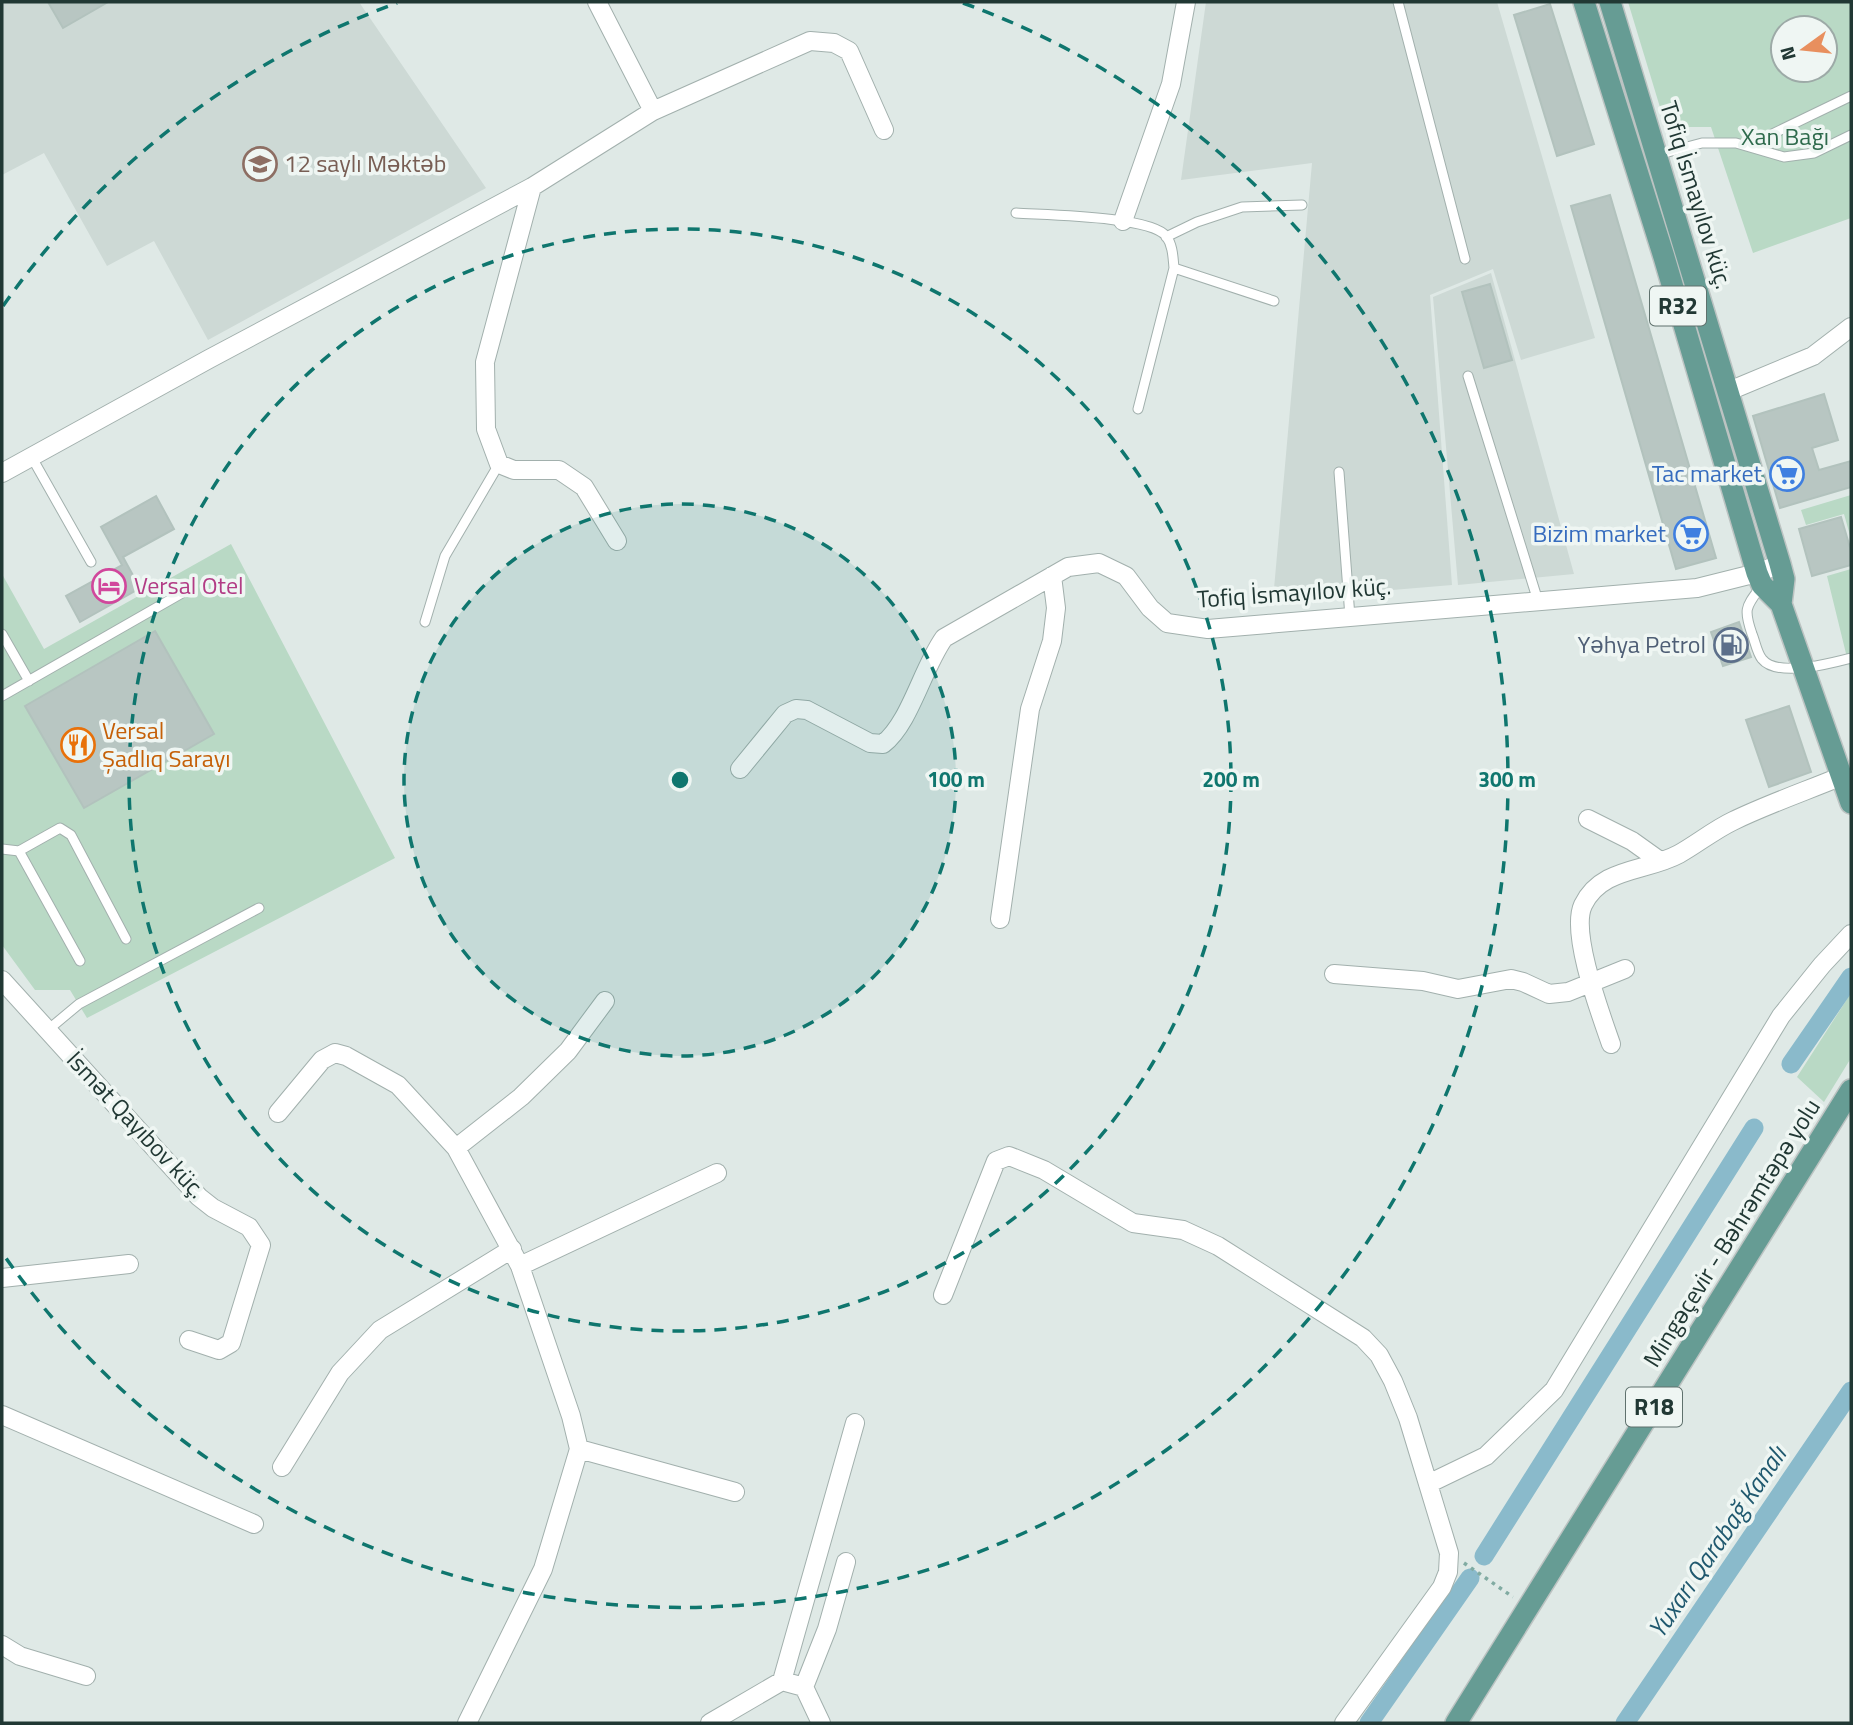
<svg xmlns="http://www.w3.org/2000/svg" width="1853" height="1725" font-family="'Titillium Web',sans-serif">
<rect width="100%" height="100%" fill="#dfe9e6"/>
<!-- built -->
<path fill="#cdd9d5" d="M2,2H359L486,188L208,340L154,241L107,266L44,153L2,175Z
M1206,2H1497L1595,338L1521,360L1493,269L1430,295L1452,585L1273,600L1312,163L1181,180Z
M1491,273L1574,574L1458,585L1433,297Z"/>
<!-- green -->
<path fill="#b9d9c5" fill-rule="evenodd" d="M1628,2H1851V218L1753,253L1711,127H1666ZM1783,28H1825V70H1783Z
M1851,495V539L1844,514L1806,525L1801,510Z
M231,544L395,858L87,1018L70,990H35L2,945V574L44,649Z
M1851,569V674L1827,576Z
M1851,993V1058L1824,1102L1797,1077Z"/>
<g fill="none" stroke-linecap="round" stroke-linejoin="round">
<!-- canal -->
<path stroke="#8abacb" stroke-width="19" d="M1791,1064L1851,977
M1484,1556L1754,1128
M1369,1723L1470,1578
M1625,1723L1851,1391"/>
</g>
<!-- building -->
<path fill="#b8c6c2" stroke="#b2c2bd" stroke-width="2" d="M48,2H108L63,28Z
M1550,4L1594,144L1557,156L1514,15Z
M1610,195L1716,558L1676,569L1571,206Z
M1490,284L1512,360L1484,368L1462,292Z
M1824,394L1838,440L1812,448L1819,470L1851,461V487L1780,508L1753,416Z
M156,496L174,529L123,557L140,588L80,622L66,596L122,565L101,527Z
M1841,517L1851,551V565L1812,576L1799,529Z
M1739,622L1751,657L1723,666L1711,632Z
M155,631L214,734L84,808L25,706Z
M1789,706L1811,772L1769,787L1746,720Z"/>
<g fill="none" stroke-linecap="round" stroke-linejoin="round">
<!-- lane casing -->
<g stroke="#a2b0ad" stroke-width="11">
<path id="lane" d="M1398,2L1465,259
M1752,147L1766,137L1851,96
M1657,155L1702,143H1736L1784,157L1814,153L1851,135
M1016,213C1044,215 1151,216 1166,236C1173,245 1173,258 1174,268L1138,409
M1166,237L1197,222L1242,207L1302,205
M1174,268L1274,301
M1468,376L1538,601
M31,456L91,562
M1339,472L1350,617
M1762,585C1746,607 1743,608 1752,634C1755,641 1757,653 1762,659C1777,678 1832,663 1851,658
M425,622L445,556L499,464
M2,634L29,681
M2,696L189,589
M2,849L19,851L60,828L71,835L126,939
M19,851L80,961
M49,1029L79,1004L259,908"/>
</g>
<!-- street casing -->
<g stroke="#a2b0ad" stroke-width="20">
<path id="street" d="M597,2L653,111
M1123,221L1171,84L1186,2
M1729,391L1813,356L1851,327
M2,473L209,359L532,187
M617,541L584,487L559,470H514L499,464L486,429L485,362L532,187L653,111L810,41L834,43L849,51L884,130
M740,769L785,714L796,709L807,710L870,743L883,744C910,723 922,669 944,638L1068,567L1099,563L1126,576L1150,608L1167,623L1208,629L1697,588L1757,573L1780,564
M1588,819L1632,841L1660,861
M1000,919L1030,709L1052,641L1056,608L1052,576
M1334,974L1423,981L1458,989L1511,979L1523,982L1549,994L1568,992L1625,969
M2,980L199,1197L213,1208L249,1227L261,1245L231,1343L219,1350L189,1340
M1611,1044C1601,1015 1570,933 1583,905C1601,867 1646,872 1679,854C1697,844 1714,830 1733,821C1768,804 1806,791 1842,776
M278,1113L322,1060L335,1053L346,1056L398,1085L456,1148L520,1266L571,1416L579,1449L543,1569L467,1723
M456,1148L521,1097L568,1051L605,1001
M520,1266L717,1173
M2,1278L129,1264
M943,1295L996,1161L1009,1156L1044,1170L1133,1223L1183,1230L1218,1246L1363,1338L1379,1355L1393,1381L1408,1418L1449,1553L1448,1572L1442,1587L1344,1723
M2,1415L254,1524
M579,1449L735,1492
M282,1467L340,1373L380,1330L512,1249
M1428,1484L1486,1456L1554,1390L1781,1016L1822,965L1851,934
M2,1645L20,1656L86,1676
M782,1681L855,1423
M804,1687L827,1629L846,1562
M710,1723L782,1681L804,1687L821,1723"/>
</g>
<!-- primary casing -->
<g stroke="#bcc3c2" stroke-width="24">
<path id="primary" d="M1584,2L1664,257L1757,573L1762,585L1781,604L1851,803
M1610,2L1780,564L1784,579L1781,604
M1456,1723L1851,1090"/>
</g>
<!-- path -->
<path stroke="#81aba2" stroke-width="3.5" stroke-dasharray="3.5 5" stroke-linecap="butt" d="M1464,1563L1513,1597"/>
<!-- lane -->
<use href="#lane" stroke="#fff" stroke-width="9"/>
<!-- street -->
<use href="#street" stroke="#fff" stroke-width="18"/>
<!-- primary -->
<use href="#primary" stroke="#669c94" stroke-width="21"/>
</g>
<!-- distance rings -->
<circle cx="680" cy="780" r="276" fill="#0f766e" fill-opacity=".12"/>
<g fill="none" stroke="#0f766e" stroke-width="3.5" stroke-dasharray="12 9">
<circle cx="680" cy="780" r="276"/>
<circle cx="680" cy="780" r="551"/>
<path d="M3 306A827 827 0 0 1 397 3M963 3A827 827 0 1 1 3 1254"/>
</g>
<!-- icons -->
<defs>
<g id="school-ring" transform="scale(1.75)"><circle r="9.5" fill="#eff6f3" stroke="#8d6e63" stroke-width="1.5"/><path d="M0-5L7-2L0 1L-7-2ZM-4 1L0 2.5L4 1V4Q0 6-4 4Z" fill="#8d6e63"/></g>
<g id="supermarket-ring" transform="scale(1.75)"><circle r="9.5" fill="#eff6f3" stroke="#3f7fe0" stroke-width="1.5"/><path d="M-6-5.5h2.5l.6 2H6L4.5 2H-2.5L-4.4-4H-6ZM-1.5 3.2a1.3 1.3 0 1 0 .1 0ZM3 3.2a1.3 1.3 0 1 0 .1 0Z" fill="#3f7fe0"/></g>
<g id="hotel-ring" transform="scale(1.75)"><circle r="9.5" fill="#eff6f3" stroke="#d1479c" stroke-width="1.5"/><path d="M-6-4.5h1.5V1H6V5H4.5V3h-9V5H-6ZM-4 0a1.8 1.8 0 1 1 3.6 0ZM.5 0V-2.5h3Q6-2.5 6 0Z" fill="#d1479c"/></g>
<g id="fuel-ring" transform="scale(1.75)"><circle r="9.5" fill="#eff6f3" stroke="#5c6f8a" stroke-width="1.5"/><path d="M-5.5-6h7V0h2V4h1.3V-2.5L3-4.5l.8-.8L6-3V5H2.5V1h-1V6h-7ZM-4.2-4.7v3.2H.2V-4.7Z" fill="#5c6f8a"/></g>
<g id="restaurant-ring" transform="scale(1.75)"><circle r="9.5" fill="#eff6f3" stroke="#e8710a" stroke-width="1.5"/><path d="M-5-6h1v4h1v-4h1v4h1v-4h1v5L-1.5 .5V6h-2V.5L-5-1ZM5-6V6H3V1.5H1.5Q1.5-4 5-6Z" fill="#e8710a"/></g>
</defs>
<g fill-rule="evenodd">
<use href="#school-ring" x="260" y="164"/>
<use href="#supermarket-ring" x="1787" y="474"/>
<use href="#supermarket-ring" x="1691" y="534"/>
<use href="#hotel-ring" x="109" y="586"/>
<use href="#fuel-ring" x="1731" y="645"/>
<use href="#restaurant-ring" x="78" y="745"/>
</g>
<g text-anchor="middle" stroke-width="7" stroke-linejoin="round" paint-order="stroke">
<!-- shield labels -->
<g fill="#eff6f3" stroke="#5f716d" stroke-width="2">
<rect x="1650" y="286.5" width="56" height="39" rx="5"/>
<rect x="1626" y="1387.5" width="56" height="39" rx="5"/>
</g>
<g font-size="23" font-weight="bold" fill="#213834">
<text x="1678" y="314">R32</text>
<text x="1654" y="1415">R18</text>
</g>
<!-- park labels -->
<g font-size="24" fill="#2f6b4d" stroke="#eff6f3">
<text x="1785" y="145">Xan Bağı</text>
</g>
<!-- education labels -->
<g font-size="24" fill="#785e54" stroke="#eff6f3" text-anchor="start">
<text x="284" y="172">12 saylı Məktəb</text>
</g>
<!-- street labels -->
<g font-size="24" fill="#213834" stroke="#eff6f3">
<text transform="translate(1696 195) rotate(73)" y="8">Tofiq İsmayılov küç.</text>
<text transform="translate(1294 593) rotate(-4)" y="8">Tofiq İsmayılov küç.</text>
<text transform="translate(136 1125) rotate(47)" y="8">İsmət Qayıbov küç.</text>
<text transform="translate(1732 1233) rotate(-58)" y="8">Mingəçevir - Bəhrəmtəpə yolu</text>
</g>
<!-- shop labels -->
<g font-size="24" fill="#366cbe" stroke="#eff6f3" text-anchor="end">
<text x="1762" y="482">Tac market</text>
<text x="1666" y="542">Bizim market</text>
</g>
<!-- hotel labels -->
<g font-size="24" fill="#b23c85" stroke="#eff6f3" text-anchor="start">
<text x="134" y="594">Versal Otel</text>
</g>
<!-- service labels -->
<g font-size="24" fill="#4e5e75" stroke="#eff6f3" text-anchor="end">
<text x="1706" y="653">Yəhya Petrol</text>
</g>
<!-- food labels -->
<g font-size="24" fill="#c56008" stroke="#eff6f3" text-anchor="start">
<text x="102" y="739">Versal<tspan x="102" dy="28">Şadlıq Sarayı</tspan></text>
</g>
<!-- water labels -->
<g font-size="26" font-style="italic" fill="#20596f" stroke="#eff6f3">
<text transform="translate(1717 1542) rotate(-56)" y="9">Yuxarı Qarabağ Kanalı</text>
</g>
</g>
<circle cx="680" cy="780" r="10" fill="#0f766e" stroke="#eff6f3" stroke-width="3.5"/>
<g font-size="21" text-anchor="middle" font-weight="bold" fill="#0f766e" stroke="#eff6f3" stroke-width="7" stroke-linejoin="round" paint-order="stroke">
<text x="956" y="787">100 m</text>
<text x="1231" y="787">200 m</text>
<text x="1507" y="787">300 m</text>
</g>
<!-- border -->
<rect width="1853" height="1725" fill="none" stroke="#213834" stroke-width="7"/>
<!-- north arrow -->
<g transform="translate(1804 49) rotate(255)"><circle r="33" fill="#eff6f3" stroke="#9daaa7" stroke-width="2"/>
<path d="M0-5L12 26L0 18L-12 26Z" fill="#e88f5e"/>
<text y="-10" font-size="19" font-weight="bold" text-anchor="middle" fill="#213834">N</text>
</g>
</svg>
